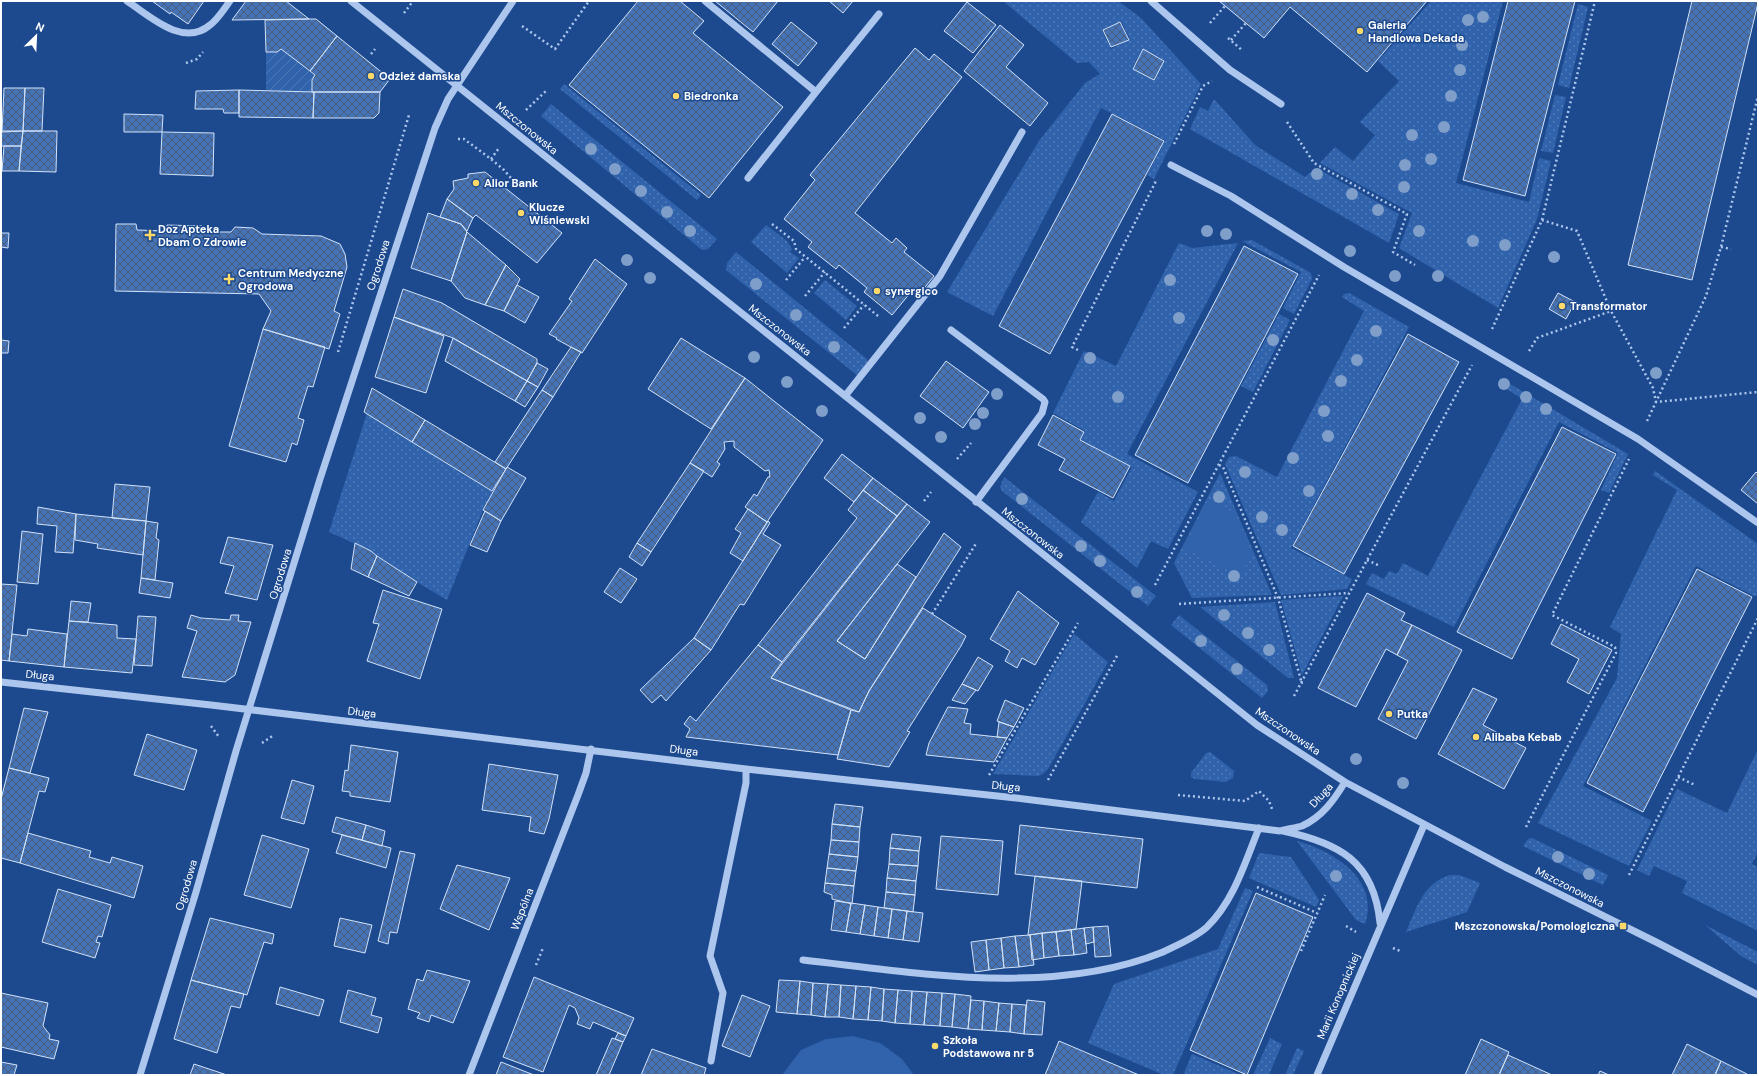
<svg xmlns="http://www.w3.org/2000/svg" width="1759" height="1076" font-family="'DM Sans',sans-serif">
<defs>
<pattern id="grass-dots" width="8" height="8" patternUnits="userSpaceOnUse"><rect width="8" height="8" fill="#3063ac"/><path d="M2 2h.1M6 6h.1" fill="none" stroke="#4f7ab8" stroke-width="1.8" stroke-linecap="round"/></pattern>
<pattern id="garden-furrows" width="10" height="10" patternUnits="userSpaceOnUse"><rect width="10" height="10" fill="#3063ac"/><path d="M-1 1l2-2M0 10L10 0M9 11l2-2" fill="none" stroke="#4f7ab8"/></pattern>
<pattern id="building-cross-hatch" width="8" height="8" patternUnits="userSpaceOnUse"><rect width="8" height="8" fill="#4573b6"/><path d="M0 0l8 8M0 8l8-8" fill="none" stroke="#495e7c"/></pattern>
</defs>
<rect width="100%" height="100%" fill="#1d4a8f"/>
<!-- grass -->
<path fill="url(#grass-dots)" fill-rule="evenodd" d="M1003,1H1118L1141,18L1201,84L1154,179L1147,175L1165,140L1101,108L993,316L947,292L1039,141L1085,83L1100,74L1089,62L1077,63ZM1121,21L1130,39L1111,49L1102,30ZM1142,49L1164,60L1154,80L1132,68Z
M1431,1H1503L1456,183L1529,202L1539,158L1551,161L1537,219L1498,308L1399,248L1412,213L1320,163L1335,147L1353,161L1375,135L1360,122L1399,81L1378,61Z
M1578,4L1588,7L1569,88L1558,85Z
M564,84L701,195L697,200L560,89Z
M1555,95L1566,97L1553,153L1541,151Z
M1214,99L1255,145L1305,177L1316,168L1399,214L1389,243L1190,129L1200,107L1208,111Z
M551,104L717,239L708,249L702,250L541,116Z
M766,225L787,241L792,249L790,252L799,258L787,273L751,242Z
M1252,240L1311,273L1312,279L1294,314L1283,308L1301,272L1242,241Z
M1179,243L1192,248L1238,243L1127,454L1198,492L1168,549L1151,541L1137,568L1081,522L1098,492L1114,501L1132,467L1081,440L1085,431L1053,413L1084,351L1116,366Z
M736,252L867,359L868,364L858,376L726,270L727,263Z
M825,280L857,306L846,320L814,293Z
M1349,293L1409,327L1291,548L1352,579L1347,589L1281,595L1225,464L1229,457L1236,456L1277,477L1364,311L1342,297L1344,294Z
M1279,314L1290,320L1253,392L1241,386Z
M1500,378L1628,454L1609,493L1601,490L1618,453L1559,422L1454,627L1366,584L1372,573L1384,579L1389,571L1397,574L1403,563L1428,576L1522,399L1498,383Z
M367,413L493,492L483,510L447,600L417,582L371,551L329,532Z
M1655,471L1758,544V596H1754L1696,566L1583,786L1652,821L1629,866L1538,823L1617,678L1621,634L1610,627L1677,490L1653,475Z
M1220,473L1272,595L1192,598L1174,563Z
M1004,477L1156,596L1148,606L1002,491L1000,487Z
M1343,596L1302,675L1281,600Z
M1275,602L1294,678H1288L1200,607Z
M1179,615L1267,685L1268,691L1262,698L1171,625Z
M1074,634L1108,662L1048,769L1043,774L1038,776L993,774Z
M1758,749V852L1752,864L1758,867V931L1682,893L1687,881L1654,866L1649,876L1637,870L1677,789L1727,813Z
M1210,752L1234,771L1233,778L1226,782L1195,779L1191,777V773L1206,753Z
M1532,838L1608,875L1603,885L1523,846L1528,839Z
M1297,841C1333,851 1380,879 1365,924L1356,920Z
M1259,853L1291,857L1319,900L1316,907L1249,878Z
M1450,875H1459L1480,883L1467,912L1406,932C1416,909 1423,883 1450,875Z
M1245,888L1253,891L1173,1075H1164L1088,1043L1114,984L1218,949Z
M1705,925L1758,952V965L1741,956Z
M1270,1038L1282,1044L1269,1075H1253Z
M1297,1048L1304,1051L1293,1075H1285Z
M1192,1054L1241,1075H1188L1184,1073Z"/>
<!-- park -->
<path fill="#3063ac" d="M1209,499L1235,513L1252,553L1241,576L1184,548Z
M853,1036L880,1043L902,1059L914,1075H782L801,1050L826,1039Z"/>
<!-- garden -->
<path fill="url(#garden-furrows)" d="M281,49L315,75L312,80V92L266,91V52H277Z"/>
<!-- building -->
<path fill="url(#building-cross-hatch)" stroke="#d1e2fa" d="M152,1H204L188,24L171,12L170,14Z
M246,1H286L309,19L232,20Z
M638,1H680L704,21L693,33L783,107L709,198L569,85Z
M715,1H778L753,32Z
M829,1H853L843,13Z
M1219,1H1427L1367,72L1290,7L1264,38Z
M1508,1H1575L1525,196L1463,180Z
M1692,1H1758V3L1692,280L1628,265Z
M967,2L996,25L973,53L944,31Z
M309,19H316L337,36L310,71L281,49L277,52H266L265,20Z
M791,22L817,43L798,66L772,44Z
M1120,22L1129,40L1111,47L1103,30Z
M1000,25L1024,45L1006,67L1048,103L1030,126L964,71Z
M337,36L390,79L380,92H312V80L315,75L310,71Z
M915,48L929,60L934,54L962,77L855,213L892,243L896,238L907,248L904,252L934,276L917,297L911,292L892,315L864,292L867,288L839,265L836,269L808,247L812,242L784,219L815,180L810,175Z
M1143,49L1164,61L1154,80L1133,69Z
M4,88H25L23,131L2,132Z
M25,88H44L42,131H23Z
M239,90L314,92L313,118L239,117Z
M239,90V113H224L223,109H195L196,91Z
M314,92H380L379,113L374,118H313Z
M124,114L163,115L162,132H124Z
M1112,114L1164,141L1050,354L999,326Z
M1,131H23L21,146H1Z
M23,131H57L56,172L19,171Z
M162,132L214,133L213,176L160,174Z
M4,146H21L19,171H2Z
M485,172L562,233L537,263L476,215L473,218L447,199L454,189L453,181L468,178V174Z
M447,199L473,218L467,231L461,224L440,217Z
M428,213L461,224L467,232L451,281L411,268Z
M116,224H136L137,230L167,231V225L202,226L206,232H231L235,227L253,228L262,234L321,236L340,244L345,254L347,267L334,311L340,314L329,349L263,329L271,311L259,294L115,291Z
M467,232L506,265L485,305L465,298L451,281Z
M1,233H9L8,248L1,247Z
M1244,246L1298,274L1188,483L1135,455Z
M595,259L627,284L582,353L556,339L557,338L549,334L572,301L569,299Z
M506,265L520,279L504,311L485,305Z
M517,285L539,297L525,323L504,311Z
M403,289L442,303L537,359V363L527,381L453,338L394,317Z
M1558,293L1575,302L1566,319L1549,309Z
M394,317L444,336L426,393L375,377Z
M263,329L325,347L313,387L308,386L298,418L304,420L297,445L292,443L286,462L229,446Z
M1408,334L1459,362L1344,574L1293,546Z
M453,338L527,381L515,401L445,361Z
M681,338L745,378L711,429L648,389Z
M1,340L9,341L8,353H1Z
M571,347L581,352L553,397L542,390Z
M946,361L989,392L963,428L920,396Z
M537,363L548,369L538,387L527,381Z
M745,378L823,440L767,522L745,507L754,494L757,496L768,477H770L769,470L765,471L734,447V441L724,442L725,449L717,462L720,464L712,477L690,463Z
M527,381L538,387L525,407L515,401Z
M372,388L425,420L412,442L364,412Z
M542,390L553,397L506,469L495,462Z
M1053,415L1084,432L1080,440L1130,466L1113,498L1059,470L1065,459L1038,445Z
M425,420L506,469L492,491L412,442Z
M1562,427L1616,454L1512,659L1457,632Z
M842,454L873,478L854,502L824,478Z
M690,463L704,471L651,552L637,543Z
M507,467L526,478L501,521L483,510Z
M1756,472L1758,474V504L1741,490Z
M873,478L907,504L897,516L863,490Z
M115,484L150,487L146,521L112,518Z
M863,490L897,516L782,662L758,645L857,518L848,510Z
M907,504L930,522L837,641L865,659L944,533L961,547L869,691L859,712L771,678Z
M38,507L76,514L73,553L55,552L57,526L37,524Z
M748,509L767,522L743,561L730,553L741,533L735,529Z
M485,511L501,521L487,552L470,545Z
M76,514L146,521L143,555L97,548L98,544L75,540Z
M146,521L158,523L156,538L159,540L155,580L141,578Z
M768,521L770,523L763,534L781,545L744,605L740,604L711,650L694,638Z
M22,531L43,534L38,584L17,582Z
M228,537L273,545L257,600L225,593L234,566L220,563Z
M355,543L371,551L377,556L368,577L351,569Z
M637,543L651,552L642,566L629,557Z
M377,556L417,582L409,596L368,577Z
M897,564L916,577L865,659L837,641Z
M620,568L637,579L621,603L604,592Z
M1697,569L1752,597L1643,812L1587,783Z
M141,578L173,583L170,598L139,593Z
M1,584L17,585L9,661L1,660Z
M383,590L442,609L420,679L367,661L379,624L373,623Z
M1018,591L1059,623L1035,665L1022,658L1017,668L1005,661L1010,651L990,639Z
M1367,593L1405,613L1401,620L1412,625L1397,655L1386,649L1356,707L1318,688Z
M71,601L91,603L88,622L69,621Z
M923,608L966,636L961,646L907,731L910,732L889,767L837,759L851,710L859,712L869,691Z
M191,615L201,618L230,620L231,615H239L238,621L251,622L235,675L225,682L182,677L197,631L187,628Z
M138,616L156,617L152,666L134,665Z
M69,621L117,625V638L136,639L132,673L64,667Z
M1561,624L1612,650L1589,694L1567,682L1579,659L1551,644Z
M1412,625L1462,650L1416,739L1378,719L1408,661L1397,655Z
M28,629L67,634L64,667L9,661L12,634L27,636Z
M694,638L711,650L666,701L661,695L652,703L640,690Z
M758,645L782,662L771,678L851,710L838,755L686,737L690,729L684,724L690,716L696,721Z
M978,657L993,666L978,691L962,684Z
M962,684L976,690L965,704L952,700Z
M1473,688L1497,699L1483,725L1526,748L1504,789L1438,754Z
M1005,700L1024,708L1014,727L997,721Z
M948,707L968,709L964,723L971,724L970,734L1007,738L994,762L926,755L929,743Z
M24,708L48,712L30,773L9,768Z
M999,722L1014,727L1007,738L997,737Z
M147,734L197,750L184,790L134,775Z
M351,745L398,752L390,802L350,796V792L342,791L345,770L348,771Z
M489,764L558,775L549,819L544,834L529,831L531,817L482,810Z
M9,768L49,778L45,792L39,791L20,863L1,858V799Z
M292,780L314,786L304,824L281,818Z
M835,804L863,807L860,827L832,824Z
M336,817L366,825L362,840L332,832Z
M832,824L860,827L859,842L831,840Z
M366,825L385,831L382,846L362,840Z
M1020,825L1143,839L1137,888L1015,874Z
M28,833L91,851L89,857L110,863L112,857L143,866L134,898L20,863Z
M892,834L921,837L919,851L890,848Z
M262,835L309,849L291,908L244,895Z
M342,835L391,848L386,868L336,853Z
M941,836L1003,841L998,895L936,889Z
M831,840L859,842L858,857L829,854Z
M890,848L919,851L918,866L889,864Z
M400,851L415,854L397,933L390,932L388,944L378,941Z
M829,854L858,857L856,871L827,868Z
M889,864L918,866L916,881L887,878Z
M457,865L510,878L489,930L440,909Z
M827,868L856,871L854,886L825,883Z
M1035,876L1082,881L1076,929L1028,935Z
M887,878L916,881L915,895L886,892Z
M825,883L854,886L852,904L832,899V895L824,892Z
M58,889L111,905L102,937L98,936L96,942L100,943L95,958L42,942Z
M886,892L915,895L913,912L884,908Z
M1256,893L1313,917L1247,1075L1190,1050Z
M835,901L851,903L846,932L831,930Z
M851,903L865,905L860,934L846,932Z
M865,905L878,907L874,936L860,934Z
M878,907L892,909L888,938L874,936Z
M892,909L907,911L903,940L888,938Z
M907,911L923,913L919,942L903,940Z
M210,918L274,934L272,944L264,942L247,995L191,980Z
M340,918L372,925L365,953L334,946Z
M1108,926L1111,956L1095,957L1093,927Z
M1093,927L1094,942L1086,944L1084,928Z
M1084,928L1087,953L1074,955L1071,930Z
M1071,930L1074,955L1059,956L1056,932Z
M1056,932L1059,956L1044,958L1042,933Z
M1042,933L1044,958L1032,960L1030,935Z
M1030,935L1034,965L1019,967L1015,936Z
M1015,936L1019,967L1004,968L1001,938Z
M1001,938L1004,968L989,970L986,940Z
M986,940L989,970L975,972L971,942Z
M427,970L470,981L453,1023L431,1015L429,1022L417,1018L420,1013L408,1009L417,979L423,981Z
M534,977L634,1018L626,1036L593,1022L590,1029L577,1024L579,1018L575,1008L569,1005L543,1072L503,1057Z
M191,980L244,994L240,1008L231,1006L217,1053L174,1039Z
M779,980L800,981L797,1014L776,1012Z
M800,981L813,983L811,1015L797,1014Z
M813,983L828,984L825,1017L811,1015Z
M828,984L841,985L839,1017H825Z
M841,985L856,986L853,1019L839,1017Z
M856,986L871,987L868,1020L853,1019Z
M280,987L324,1000L319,1016L276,1004Z
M871,987L884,989L882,1021L868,1020Z
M884,989L898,990L895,1023L882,1021Z
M348,990L376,998L371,1015L382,1018L378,1033L340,1022Z
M898,990L912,991L910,1024L895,1023Z
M912,991L927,992L924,1025L910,1024Z
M927,992L942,993L940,1026L924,1025Z
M1,993L48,1003L43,1026L50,1035L49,1039L59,1041L54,1059L1,1047Z
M942,993L955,994L952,1027L940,1026Z
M955,994L971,996L968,1029L952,1027Z
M742,995L770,1006L750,1057L722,1046Z
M971,1000L984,1001L982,1030L968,1029Z
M1027,1000L1045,1002L1042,1035L1024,1034Z
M984,1001L999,1003L996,1031L982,1030Z
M999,1003L1012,1004L1010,1032L996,1031Z
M1012,1004L1026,1005L1024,1034L1010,1032Z
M618,1033L626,1036L623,1042L615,1039Z
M612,1038L623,1042L609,1075H596Z
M1481,1039L1509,1052L1499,1075H1465Z
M1059,1041L1139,1075H1045Z
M1687,1044L1721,1061L1715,1075H1672Z
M652,1049L706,1068L704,1075H641Z
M1508,1055L1552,1075H1499Z
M1721,1061L1747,1074L1746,1075H1715Z
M1,1062L17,1065L14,1075H1Z
M501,1062L534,1075H496Z
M194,1064L227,1075H190Z
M1600,1071L1609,1075H1598Z"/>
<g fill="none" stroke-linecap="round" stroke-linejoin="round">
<!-- path -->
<path stroke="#acc6ed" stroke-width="2.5" stroke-dasharray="2 3" stroke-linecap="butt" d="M404,13L413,1
M1210,23L1225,6
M522,26L555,49L589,1
M1228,38L1243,51
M1231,40L1246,23
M371,54L375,49
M186,63L197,59L203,52
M526,110L547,90
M1287,122L1314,163L1407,214L1393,252L1415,265
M458,139H464L491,159L504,170L517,185
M1174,144L1203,86L1212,81
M491,159L499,148
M1542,220L1577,231L1611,311
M772,224L794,241L796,249L878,316
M1721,247L1731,249
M786,280L805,257
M805,296L825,272
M844,328L864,305
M1492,329L1542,220L1595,1
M1078,350L1072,347L1157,179
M1529,351L1537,338L1611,311L1653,388L1656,402L1758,392
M338,352L409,115
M1647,421L1706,296L1721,247L1758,96
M957,459L971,443
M1219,465L1223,467L1278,598L1302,684
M924,501L931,492
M1367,560L1380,566
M1155,585L1319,275
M1179,604L1349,593
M932,614L977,542
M1294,696L1472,365
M211,726L219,737
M262,743L274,735
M989,775L1078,623
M1678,777L1695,785
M1048,780L1118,654
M1178,795L1245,801L1259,791L1269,801L1272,809
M1526,827L1616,653L1615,647L1552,615L1629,459
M1629,875L1758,618
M1257,887L1317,913
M1346,926L1356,932
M1393,948L1400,951
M1301,951L1325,895
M536,965L543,948"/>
<!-- minor -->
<path stroke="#acc6ed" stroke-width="7" d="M127,1C150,16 183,48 210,25C218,19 224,9 230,1
M351,1L1257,725L1345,782L1505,867L1658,943L1758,995
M705,1L816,92L879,14
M1151,1L1230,70L1281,104
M1171,165L1231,196L1344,267L1638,439L1758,523
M748,178L816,92
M951,330L1043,399L1045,402L1042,413L976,502
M845,396L940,276L1022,132
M1,682L211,705L746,769L1016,798L1280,831C1287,829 1295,828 1302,826C1322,817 1334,800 1345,782
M1283,831C1339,843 1374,861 1380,923
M803,960C919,973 1052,997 1163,952C1177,945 1195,938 1207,927C1234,901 1245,862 1259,828
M711,1061L723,993L710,956L746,783V769
M140,1075L196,892L236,751L320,479L435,128L448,99L513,1
M469,1075L578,795L586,773L591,749
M1317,1075L1424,825"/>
</g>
<!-- trees -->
<g fill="#809eca">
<circle cx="1483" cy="17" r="6"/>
<circle cx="1468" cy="20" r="6"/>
<circle cx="1462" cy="45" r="6"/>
<circle cx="1460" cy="70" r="6"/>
<circle cx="1451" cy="96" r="6"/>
<circle cx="1444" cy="127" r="6"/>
<circle cx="1412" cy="135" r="6"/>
<circle cx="591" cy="149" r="6"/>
<circle cx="1431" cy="159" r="6"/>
<circle cx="1405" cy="165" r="6"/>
<circle cx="615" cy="169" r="6"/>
<circle cx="1317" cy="174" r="6"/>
<circle cx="1404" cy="187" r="6"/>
<circle cx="641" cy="191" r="6"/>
<circle cx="1352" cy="194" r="6"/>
<circle cx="1378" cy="210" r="6"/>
<circle cx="667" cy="212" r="6"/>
<circle cx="690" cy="231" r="6"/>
<circle cx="1207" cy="231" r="6"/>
<circle cx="1419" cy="231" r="6"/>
<circle cx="1226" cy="234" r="6"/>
<circle cx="1473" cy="241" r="6"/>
<circle cx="1505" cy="245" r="6"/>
<circle cx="1350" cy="251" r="6"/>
<circle cx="1554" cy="257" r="6"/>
<circle cx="627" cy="260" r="6"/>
<circle cx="1395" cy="276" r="6"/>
<circle cx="1438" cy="276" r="6"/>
<circle cx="650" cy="278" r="6"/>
<circle cx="1170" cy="280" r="6"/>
<circle cx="756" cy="284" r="6"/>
<circle cx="796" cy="315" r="6"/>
<circle cx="1179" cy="318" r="6"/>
<circle cx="1376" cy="331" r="6"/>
<circle cx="1273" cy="340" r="6"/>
<circle cx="834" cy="347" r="6"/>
<circle cx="754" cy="357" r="6"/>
<circle cx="1090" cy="358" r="6"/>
<circle cx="1357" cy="360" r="6"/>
<circle cx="1656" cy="373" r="6"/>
<circle cx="1341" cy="381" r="6"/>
<circle cx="787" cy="382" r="6"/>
<circle cx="1504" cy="384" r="6"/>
<circle cx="997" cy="394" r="6"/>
<circle cx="1118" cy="397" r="6"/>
<circle cx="1526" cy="397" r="6"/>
<circle cx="1546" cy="409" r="6"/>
<circle cx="822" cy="411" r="6"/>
<circle cx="1324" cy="411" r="6"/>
<circle cx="983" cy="413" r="6"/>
<circle cx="920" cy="418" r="6"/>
<circle cx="975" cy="424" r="6"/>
<circle cx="1328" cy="436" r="6"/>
<circle cx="941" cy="437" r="6"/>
<circle cx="1293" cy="458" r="6"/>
<circle cx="1245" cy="472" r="6"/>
<circle cx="1309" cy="491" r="6"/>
<circle cx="1219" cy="497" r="6"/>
<circle cx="1022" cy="499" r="6"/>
<circle cx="1262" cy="517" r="6"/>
<circle cx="1282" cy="530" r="6"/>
<circle cx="1081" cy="546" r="6"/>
<circle cx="1100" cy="561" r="6"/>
<circle cx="1234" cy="576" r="6"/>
<circle cx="1137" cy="592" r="6"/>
<circle cx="1224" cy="615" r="6"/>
<circle cx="1248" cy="633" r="6"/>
<circle cx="1201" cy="641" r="6"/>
<circle cx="1269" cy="650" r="6"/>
<circle cx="1237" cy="669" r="6"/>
<circle cx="1356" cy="759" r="6"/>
<circle cx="1403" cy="783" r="6"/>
<circle cx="1558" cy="857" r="6"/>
<circle cx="1589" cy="874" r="6"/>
<circle cx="1336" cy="876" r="6"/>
</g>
<!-- markers -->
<g fill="#fdd96a" stroke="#1d4a8f" stroke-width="1.5">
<circle cx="1360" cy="31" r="4"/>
<circle cx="371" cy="76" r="4"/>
<circle cx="676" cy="96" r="4"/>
<circle cx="476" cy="183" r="4"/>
<circle cx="521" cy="213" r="4"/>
<path d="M148 229h4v4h4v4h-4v4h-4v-4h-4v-4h4z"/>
<path d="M227 273h4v4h4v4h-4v4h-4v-4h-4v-4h4z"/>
<circle cx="877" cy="291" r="4"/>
<circle cx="1562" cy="306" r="4"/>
<circle cx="1389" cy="714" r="4"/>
<circle cx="1476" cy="737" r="4"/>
<rect x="1619" y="922" width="8" height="8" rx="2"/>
<circle cx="935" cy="1046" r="4"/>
</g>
<g text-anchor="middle" stroke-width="3" stroke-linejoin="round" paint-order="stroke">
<!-- poi labels -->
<g font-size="11" font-weight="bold" fill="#fff" stroke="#1d4a8f" text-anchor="start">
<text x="1368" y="29">Galeria<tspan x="1368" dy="13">Handlowa Dekada</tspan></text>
<text x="379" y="80">Odzież damska</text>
<text x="684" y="100">Biedronka</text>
<text x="484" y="187">Alior Bank</text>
<text x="529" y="211">Klucze<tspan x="529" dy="13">Wiśniewski</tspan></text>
<text x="158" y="233">Doz Apteka<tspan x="158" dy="13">Dbam O Zdrowie</tspan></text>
<text x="238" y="277">Centrum Medyczne<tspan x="238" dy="13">Ogrodowa</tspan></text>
<text x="885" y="295">synergico</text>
<text x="1570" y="310">Transformator</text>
<text x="1397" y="718">Putka</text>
<text x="1484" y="741">Alibaba Kebab</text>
<text x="1615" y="930" text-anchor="end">Mszczonowska/Pomologiczna</text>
<text x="943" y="1044">Szkoła<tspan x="943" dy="13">Podstawowa nr 5</tspan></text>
</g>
<!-- street labels -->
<g font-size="11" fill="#fff" stroke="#1d4a8f">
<text transform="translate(527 128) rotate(39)" y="4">Mszczonowska</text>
<text transform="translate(378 265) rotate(-72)" y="4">Ogrodowa</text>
<text transform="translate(780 330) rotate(38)" y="4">Mszczonowska</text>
<text transform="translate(1033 533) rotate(38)" y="4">Mszczonowska</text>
<text transform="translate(280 574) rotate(-73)" y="4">Ogrodowa</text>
<text transform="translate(40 675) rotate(6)" y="4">Długa</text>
<text transform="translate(362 712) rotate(7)" y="4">Długa</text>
<text transform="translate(1288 731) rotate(34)" y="4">Mszczonowska</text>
<text transform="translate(684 750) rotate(7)" y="4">Długa</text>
<text transform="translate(1006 786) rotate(6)" y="4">Długa</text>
<text transform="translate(1321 795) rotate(-48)" y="4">Długa</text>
<text transform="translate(186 885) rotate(-74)" y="4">Ogrodowa</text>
<text transform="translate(1570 887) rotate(27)" y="4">Mszczonowska</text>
<text transform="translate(522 909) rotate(-69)" y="4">Wspólna</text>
<text transform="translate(1338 996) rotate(-67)" y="4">Marii Konopnickiej</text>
</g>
</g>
<!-- border -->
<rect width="1759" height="1076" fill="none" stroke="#ffffff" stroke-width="4"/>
<!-- north arrow -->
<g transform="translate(36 36) rotate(24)" stroke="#1d4a8f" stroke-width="3" paint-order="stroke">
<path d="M0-3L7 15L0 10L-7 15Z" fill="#ffffff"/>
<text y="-6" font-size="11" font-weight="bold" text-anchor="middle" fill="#ffffff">N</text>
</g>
</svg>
